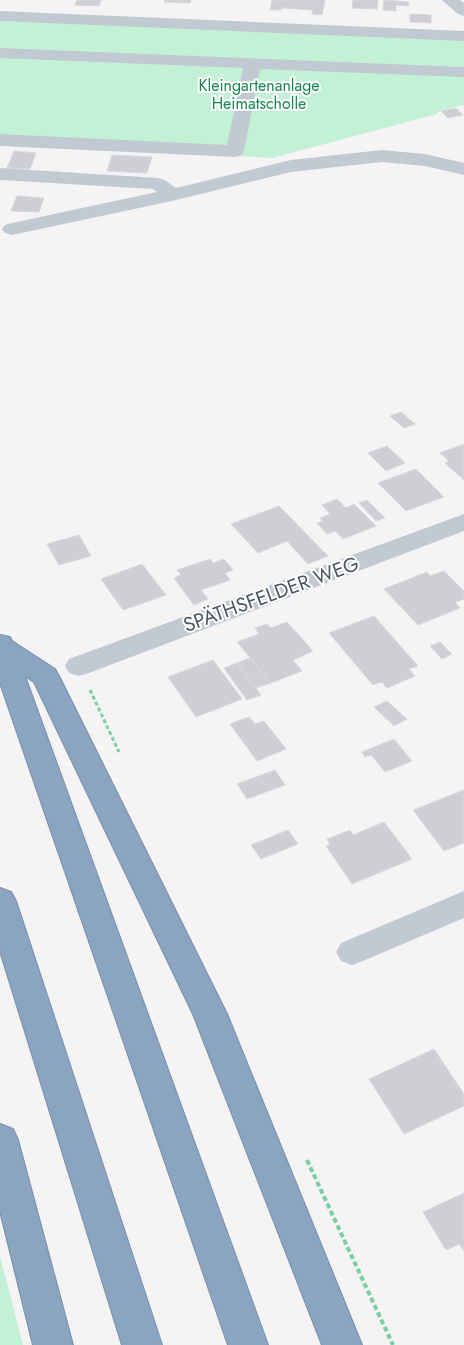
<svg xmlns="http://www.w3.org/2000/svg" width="464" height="1345" font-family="Jost,sans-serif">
<rect width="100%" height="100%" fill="#f5f3f3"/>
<!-- green -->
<path fill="#c3f1d5" d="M0,19L464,40V105L439,111L437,114L272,158L0,143Z
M0,1256L23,1345H0Z"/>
<!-- building -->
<path fill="#cdcfd5" stroke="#d7d9de" d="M77,0H101L99,6L75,5Z
M165,0H191L190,3L164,2Z
M272,0H325L322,15L312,14L313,10L282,8V10H270Z
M353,0H378L377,9L352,8Z
M384,0L409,2L408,6L396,5V11L383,10Z
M410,14L431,15V23L410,22Z
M456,108L463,115L448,118L441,111Z
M14,151L36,153L30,169L7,168Z
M112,155L152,157L147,173L107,171Z
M17,196L44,198L39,212L11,211Z
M401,412L415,424L404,428L390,416Z
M464,444V480L445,463L449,461L440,453Z
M387,446L405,463L386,471L368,453Z
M416,469L444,497L406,511L378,483Z
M337,499L346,508L354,504L376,526L343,539L335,531L327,534L317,523L323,521L320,518L330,514L322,505Z
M367,500L385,518L376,521L359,503Z
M279,506L328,556L308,564L287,541L258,553L231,524Z
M79,535L91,556L59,565L47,544Z
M210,559L213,563L224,559L233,570L225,573L230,580L201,590L208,599L194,605L174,578L181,575L177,570Z
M142,564L166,595L123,610L101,579Z
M444,571L464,591V599L455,602L460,608L418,625L384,589L427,572L430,576Z
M374,616L418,666L409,669L415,676L387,688L382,682L373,685L329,633Z
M287,622L313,651L293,660L302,671L271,683L237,642L259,634L255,628L267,624L271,628Z
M440,642L452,654L442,659L430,646Z
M250,658L271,683L256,688L237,663Z
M213,660L242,699L196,717L168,677Z
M237,663L261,695L247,700L224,668Z
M387,701L407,719L394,726L374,707Z
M249,717L255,724L264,721L286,749L257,761L230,724Z
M394,739L412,761L385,772L371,755L365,757L362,752Z
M275,770L285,785L247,799L237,784Z
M464,790V843L444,851L413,810Z
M384,822L412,859L352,884L326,846L330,844L327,839L350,830L353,835Z
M288,830L298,844L261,859L251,845Z
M434,1049L464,1094V1106L404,1134L369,1079Z
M464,1193V1251L459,1244L446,1250L423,1212Z"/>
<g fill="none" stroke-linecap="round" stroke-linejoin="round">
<!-- highway casing -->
<g stroke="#7690ad" stroke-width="2">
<path id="highway" d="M0,635L10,637L12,641L55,669L59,676L227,1014L362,1345H322L193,1014L34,682L25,676L268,1345H228L0,683Z
M0,888L11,892L16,901L162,1345H122L0,951Z
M0,1124L13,1129L18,1140L73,1345H33L0,1211Z"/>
</g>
<!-- path-far1 -->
<path stroke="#7ad0a6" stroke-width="3" stroke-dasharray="4 2.5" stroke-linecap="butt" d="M90,690L119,752"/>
<!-- path -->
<path stroke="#7ad0a6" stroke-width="4" stroke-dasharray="5 3" stroke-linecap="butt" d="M307,1160L393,1345"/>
<!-- minor -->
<path fill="#c1cad2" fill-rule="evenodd" d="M442,0H460L464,3V16L458,14Z
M0,11L464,31V41L0,21Z
M0,48L464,67V77L260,69L244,151L242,155L235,157L0,146V134L227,145L243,68L0,58Z
M382,150L425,154L464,163V175L425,166L382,162L291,172L172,201L12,235L5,233L2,229L5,225L12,223L157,192L153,189L0,180V168L158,178L165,180L176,188L291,160Z
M464,514V531L89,673L79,676L69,673L65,666L69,659Z
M464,891V918L363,961L352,965L341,961L336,952L341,943Z"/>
<!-- highway -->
<use href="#highway" fill="#8ba5c1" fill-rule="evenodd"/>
</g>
<g text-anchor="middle" stroke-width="4" stroke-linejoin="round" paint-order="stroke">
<!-- far-park labels -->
<g font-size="16" fill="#17864f" stroke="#fff">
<text x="259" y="91">Kleingartenanlage<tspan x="259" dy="18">Heimatscholle</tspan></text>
</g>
<!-- street labels -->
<g font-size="20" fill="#4a5661" stroke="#fff">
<text transform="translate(271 594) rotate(-20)" y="7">SPÄTHSFELDER WEG</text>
</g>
</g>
</svg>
